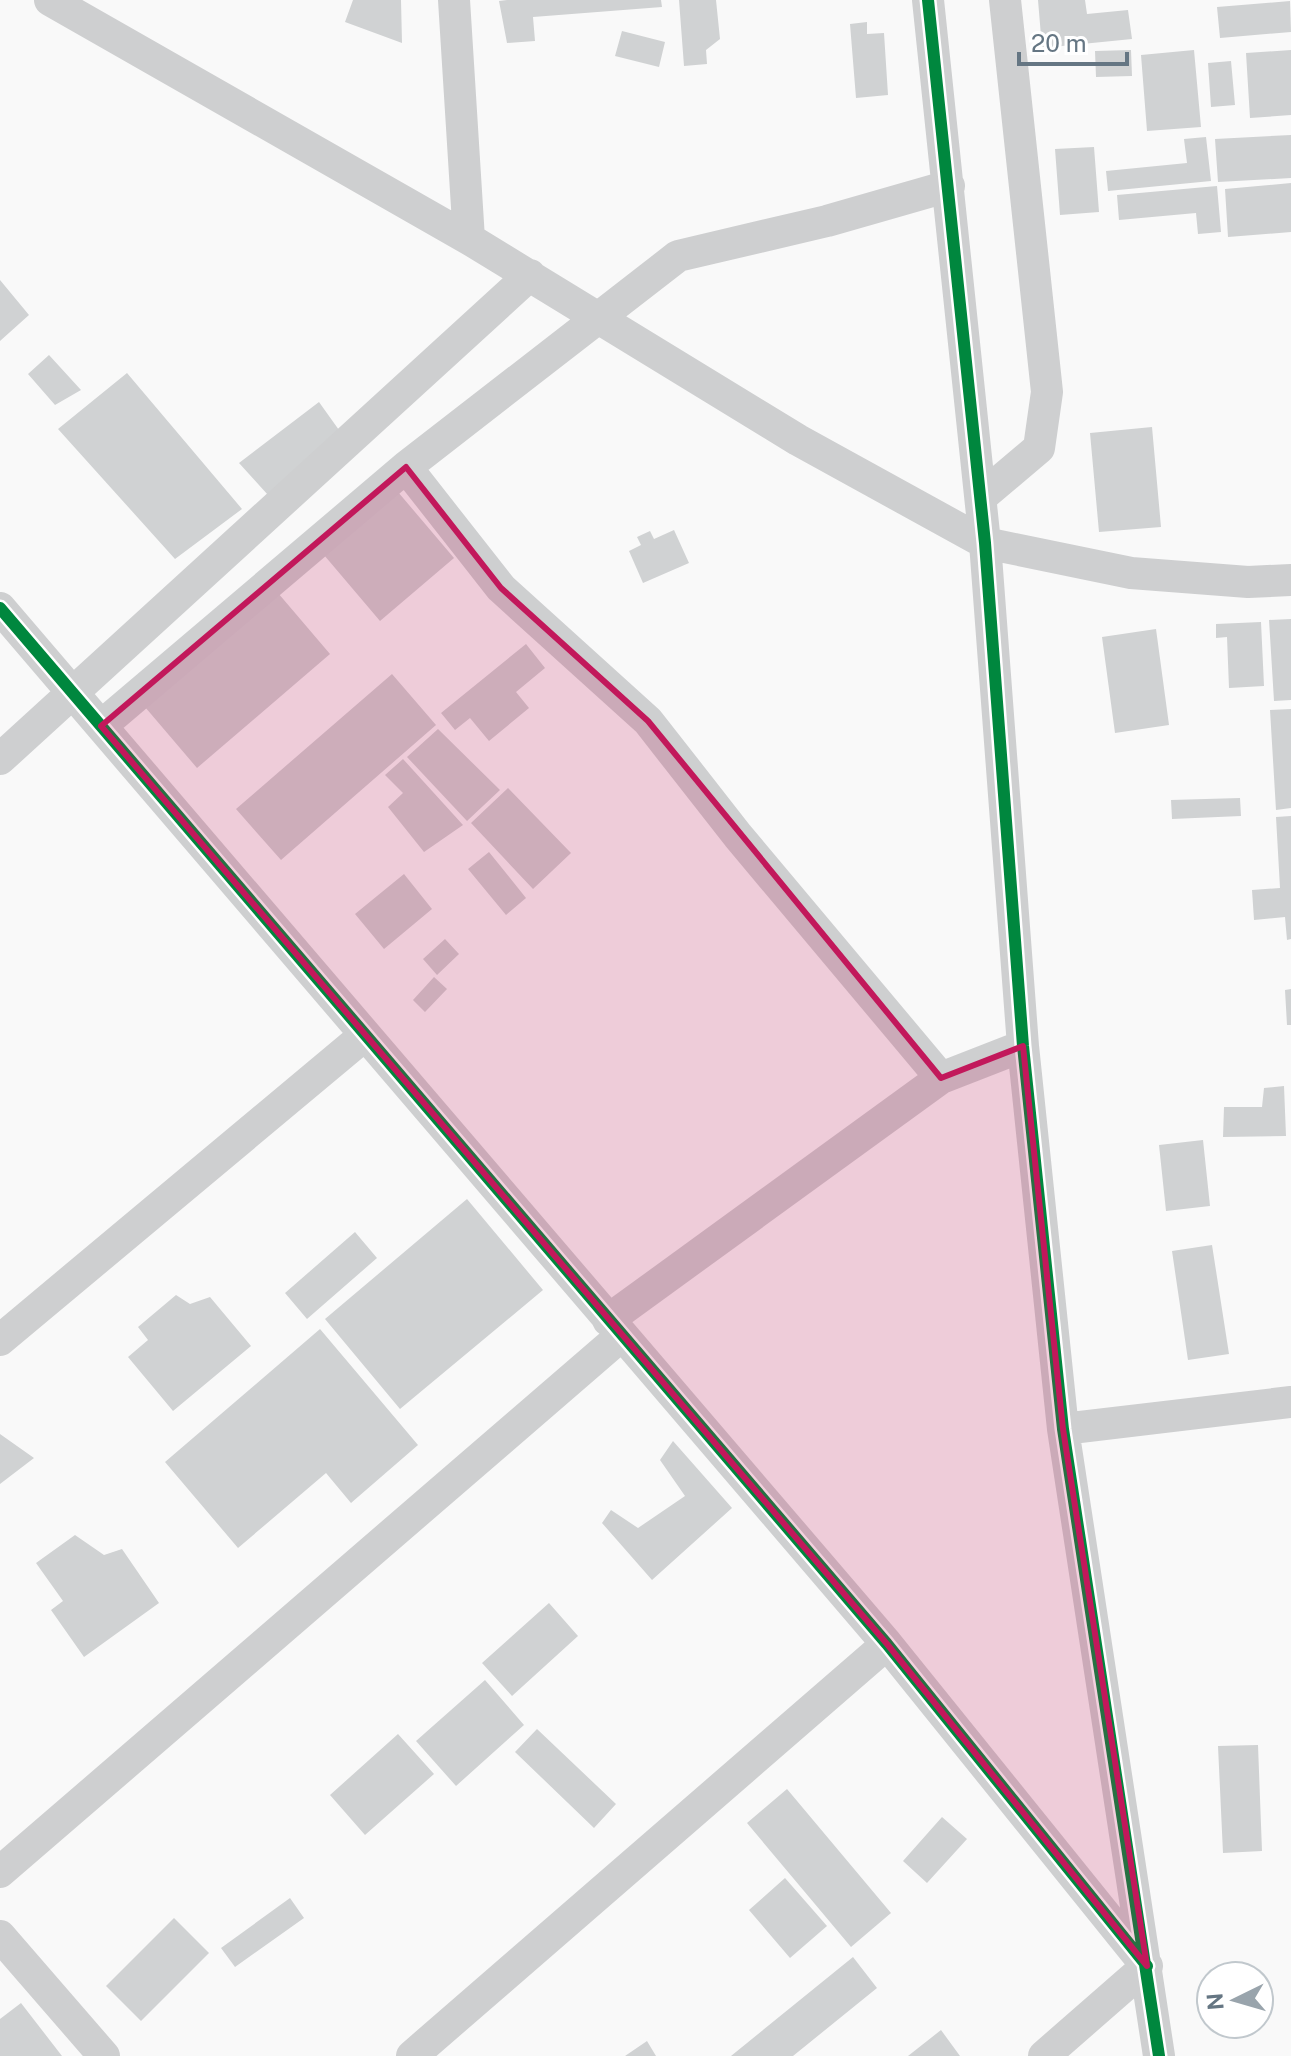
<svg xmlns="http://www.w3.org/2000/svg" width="1291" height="2056" font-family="'Public Sans',sans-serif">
<rect width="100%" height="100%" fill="#f9f9f9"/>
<!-- building -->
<path fill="#d0d2d3" d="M353,0H401L402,43L345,22Z
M507,0H661L662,7L533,17L535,41L507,43L499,1Z
M679,0H716L720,39L706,50L707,64L684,66Z
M1038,0H1085L1087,14L1128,10L1132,39L1042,48Z
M1290,1L1291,32L1220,38L1217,7Z
M867,22V34L884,33L888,95L856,98L850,24Z
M622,31L665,42L659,67L615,56Z
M1131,50L1132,76L1096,77L1095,51Z
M1194,50L1201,127L1147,131L1141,55Z
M1291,50V115L1250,118L1246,53Z
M1231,61L1235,105L1211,107L1208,63Z
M1291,135V178L1218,182L1215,139Z
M1206,137L1211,181L1108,191L1106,171L1187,163L1184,139Z
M1094,147L1099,212L1060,215L1055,149Z
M1291,183V232L1228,237L1225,189Z
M1217,186L1221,232L1198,234L1196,213L1119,220L1117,195Z
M0,280L29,315L0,341Z
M49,355L81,390L55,405L28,374Z
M127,373L242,509L175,559L58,429Z
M319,402L344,437L268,495L239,463Z
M1152,427L1161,527L1099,532L1090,433Z
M398,492L454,558L380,621L324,555Z
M674,530L689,563L643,583L629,551L641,545L637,537L650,531L654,539Z
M278,593L330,654L197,768L145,707Z
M1291,619V700L1274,701L1269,620Z
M1261,622L1264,686L1229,688L1227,637L1216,638V624Z
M1156,629L1169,725L1115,733L1102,637Z
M526,644L545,668L516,692L529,708L489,741L470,718L455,730L441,713Z
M392,674L436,725L281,860L236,809Z
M1291,709V808L1276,810L1270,710Z
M438,729L500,790L467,821L407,757Z
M403,759L463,825L424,852L388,807L403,793L385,775Z
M508,788L571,853L533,889L471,823Z
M1240,798L1241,816L1172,819L1171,800Z
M1291,816V939L1287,940L1285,917L1254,920L1252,890L1280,888L1276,817Z
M489,852L526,898L506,915L468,869Z
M404,874L432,909L384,949L355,914Z
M445,939L459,954L437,975L423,959Z
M434,977L447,989L425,1012L413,1000Z
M1291,989V1025H1287L1285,990Z
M1284,1086L1286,1136L1223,1137L1224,1107H1262L1264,1088Z
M1203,1140L1210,1206L1166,1211L1159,1145Z
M467,1199L543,1290L400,1409L325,1319Z
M355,1232L377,1258L307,1319L285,1293Z
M1212,1245L1229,1354L1188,1360L1172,1251Z
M176,1295L190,1304L210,1297L251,1346L173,1411L128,1357L148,1340L138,1327Z
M320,1329L418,1445L351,1503L326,1473L238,1548L165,1462Z
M0,1434L34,1458L0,1484Z
M673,1441L732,1508L652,1580L602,1523L611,1510L638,1528L685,1496L660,1460Z
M75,1535L104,1555L122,1549L159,1603L84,1657L51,1610L63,1601L36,1563Z
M549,1603L578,1636L512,1696L482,1663Z
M485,1680L524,1725L456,1786L416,1741Z
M537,1729L616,1804L594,1828L515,1752Z
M398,1734L434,1774L365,1835L330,1795Z
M1258,1745L1262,1851L1223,1853L1218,1746Z
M787,1789L891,1913L851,1947L747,1823Z
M942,1817L967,1839L927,1883L903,1861Z
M785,1878L827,1926L790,1958L749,1910Z
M290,1898L304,1918L235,1967L221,1948Z
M174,1918L209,1953L141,2021L106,1986Z
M853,1957L877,1988L793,2056H731Z
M21,2003L62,2056H0V2019Z
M941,2030L960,2056H908Z
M647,2041L656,2056H625Z"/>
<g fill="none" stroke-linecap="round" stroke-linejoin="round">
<!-- minor -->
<path stroke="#cecfd0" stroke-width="32" d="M50,0L469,239L798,440L985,543L1131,573L1248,582L1291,580
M454,0L469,239
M928,0L985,543L1023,1046L1063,1429L1159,2056
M406,467L501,588L648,721L738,836L941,1078L1023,1046
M981,497L1039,448L1047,392L1005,0
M0,608L887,1644L1145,1964
M101,726L406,467L678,256L827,221L949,186
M0,759L530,275
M608,1320L941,1078
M0,1340L365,1035
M1063,1429L1291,1402
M0,1872L621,1336
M0,1936L104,2056
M412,2056L887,1644
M1044,2056L1147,1966"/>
<!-- cycleway casing -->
<g stroke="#fff" stroke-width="17">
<path id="cycleway" d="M928,0L985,543L1023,1046L1063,1429L1159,2056
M0,608L887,1644L1147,1966"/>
</g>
<!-- cycleway -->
<use href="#cycleway" stroke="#00873e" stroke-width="12"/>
</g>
<!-- marked area -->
<path fill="#c2185b" fill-opacity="0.2" stroke="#c2185b" stroke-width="6" stroke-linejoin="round" d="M406,467L501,588L648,721L941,1078L1023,1046L1063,1429L1147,1966L887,1644L101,726Z"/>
<!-- north arrow -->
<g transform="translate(1235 2000) rotate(265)"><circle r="38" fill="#ffffff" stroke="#c1c8cd" stroke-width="2"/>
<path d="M0-6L14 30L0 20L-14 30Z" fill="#99a4ac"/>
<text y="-12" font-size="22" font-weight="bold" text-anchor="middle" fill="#657683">N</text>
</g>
<!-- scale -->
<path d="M1019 52v12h108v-12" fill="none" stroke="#657683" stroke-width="4"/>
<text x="1031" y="52" font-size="24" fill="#657683" stroke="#ffffff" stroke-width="6" paint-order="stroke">20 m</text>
</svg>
